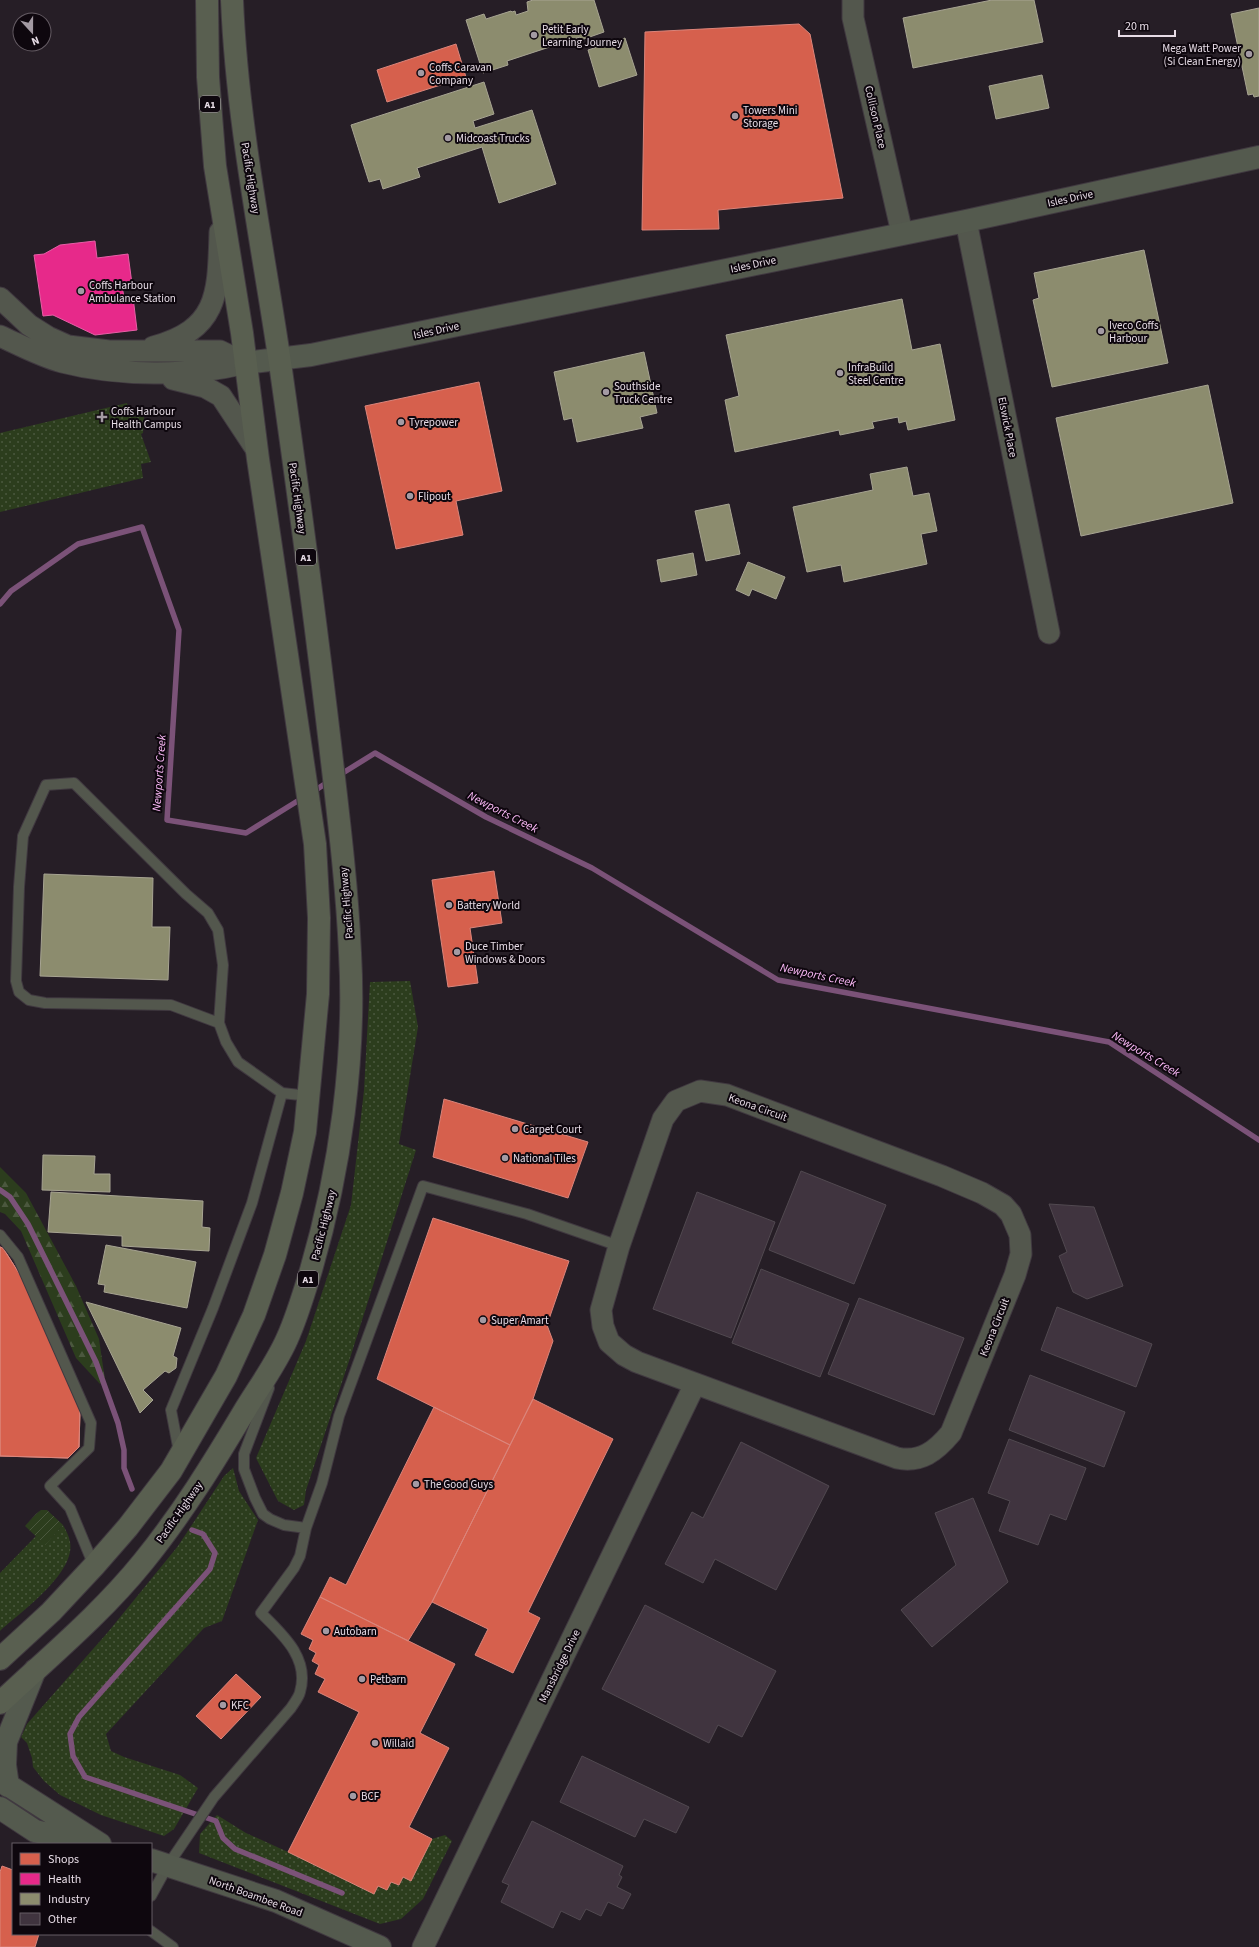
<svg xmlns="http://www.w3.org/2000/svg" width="1259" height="1947" font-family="'Source Sans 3',sans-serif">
<defs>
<pattern id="grass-dots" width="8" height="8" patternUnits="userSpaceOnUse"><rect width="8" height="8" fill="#2c3d1d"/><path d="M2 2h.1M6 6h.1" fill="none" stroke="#4b583e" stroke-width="1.8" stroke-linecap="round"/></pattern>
<pattern id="forest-firs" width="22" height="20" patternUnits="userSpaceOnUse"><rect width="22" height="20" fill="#2c3d1d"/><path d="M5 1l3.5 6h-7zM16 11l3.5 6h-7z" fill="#4b583e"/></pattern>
<pattern id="garden-furrows" width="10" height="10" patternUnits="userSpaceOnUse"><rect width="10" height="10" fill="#2c3d1d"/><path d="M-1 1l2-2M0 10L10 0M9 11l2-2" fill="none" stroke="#4b583e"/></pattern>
</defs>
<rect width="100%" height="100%" fill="#261e26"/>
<!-- grass -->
<path fill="url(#grass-dots)" d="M127,403L130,417L144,416L143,433L141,434L151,462L141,464L143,478L0,512V433Z
M410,981L418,1027L399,1144L416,1150L351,1355L306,1490L304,1505L294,1510L278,1501L256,1458L306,1341L351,1205L364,1090L370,982Z
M233,1468L239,1491L258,1520L222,1621L204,1628L106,1734L111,1751L124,1757L180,1775L198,1788L174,1829L164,1836L101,1815L60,1795L44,1781L33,1767L32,1758L27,1743L21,1737L27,1724L108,1632L178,1546L224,1476Z
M63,1525C66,1530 69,1536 70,1542C76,1573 21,1612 0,1631V1573L36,1536L45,1544Z
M217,1815L246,1833L288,1852L374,1894L378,1886L386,1890L391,1882L399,1885L403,1877L411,1880L432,1839L445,1835L452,1841L423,1899L401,1919L380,1924L199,1853L200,1834Z"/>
<!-- forest -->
<path fill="url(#forest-firs)" d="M0,1167L26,1193L76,1286L99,1339L105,1380L100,1384L76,1358L21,1231L5,1214L0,1212Z"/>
<!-- garden -->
<path fill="url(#garden-furrows)" d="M41,1510H47L63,1525L45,1545L25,1526L36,1514Z"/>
<!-- shops -->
<path fill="#d6604d" stroke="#db857b" d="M799,24L810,34L843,198L718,210L719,229L642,230L645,32Z
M456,44L466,77L387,102L377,70Z
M479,382L502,491L456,501L463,535L396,549L365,406Z
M494,871L502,923L470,928L478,983L448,987L432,880Z
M444,1099L588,1142L568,1198L433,1157Z
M433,1218L569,1261L547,1325L553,1341L533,1399L510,1445L377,1379Z
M0,1247L3,1248L24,1281L80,1410L79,1447L68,1458L0,1456Z
M0,1247L3,1248L24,1281L80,1410L79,1447L68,1458L0,1456Z
M533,1399L613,1439L528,1612L540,1618L513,1673L475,1655L488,1629L432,1602Z
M434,1407L510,1445L432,1602L408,1641L320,1597L330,1577L346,1585Z
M320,1597L455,1664L420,1733L449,1748L409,1827L432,1839L411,1881L403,1877L399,1885L391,1882L387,1890L378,1886L374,1894L288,1852L359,1712L318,1692L325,1679L315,1674L319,1665L312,1661L316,1653L309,1649L313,1640L301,1634Z
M236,1674L261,1697L221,1739L196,1716Z
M2,1866L13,1870V1934H39L35,1947H0V1872Z"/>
<!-- health -->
<path fill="#e7298a" stroke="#e75fa6" d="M95,241L97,258L128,254L132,284L122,285L124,298L133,297L137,330L95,335L53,315L43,316L34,255L44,254L60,245Z"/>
<!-- industry -->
<path fill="#8c8c6e" stroke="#a7a492" d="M533,0H594L604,32L581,40L580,37L507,61L508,65L483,73L466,20L484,14L486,19L511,11L512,12L515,11L516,15L528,11L527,2Z
M992,0H1034L1043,42L913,68L903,18Z
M1259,8V96L1254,97L1253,94L1248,95L1231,14Z
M625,38L637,75L599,87L588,50Z
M1042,75L1049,108L996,119L989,86Z
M484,82L494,114L473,121L475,128L532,110L556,184L499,203L482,147L417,168L420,177L383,189L380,179L369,182L351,125Z
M1144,250L1168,363L1052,387L1033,300L1039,298L1034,273Z
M902,299L912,350L940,344L955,420L908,430L906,421L899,423L898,417L872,422L874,428L840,435L839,430L735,452L725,400L739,396L726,335Z
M644,352L657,413L640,417L643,428L577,442L572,418L564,420L554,372Z
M1208,385L1233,503L1081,536L1056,418Z
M907,467L913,496L929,493L937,531L921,534L927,564L844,582L841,565L807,572L793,507L873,490L870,474Z
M729,504L740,554L706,561L695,511Z
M693,553L697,575L661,582L657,560Z
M748,562L785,577L776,599L752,589L749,596L736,590Z
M44,874L153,878L152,927H170L168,980L40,976Z
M43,1155L95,1156L94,1174H110V1192L42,1190Z
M51,1192L203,1201L202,1227L210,1228L209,1251L122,1246V1236L48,1232Z
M106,1245L196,1262L187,1308L104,1292L105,1285L98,1284Z
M86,1302L181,1328L173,1356L177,1358L176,1368L169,1373L165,1371L143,1390L153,1400L140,1413Z"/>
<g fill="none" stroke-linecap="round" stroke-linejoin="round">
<!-- stream -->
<path stroke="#7b5278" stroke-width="5.5" d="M0,604L11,591L78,544L142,527L179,630L167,820L246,833L304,797
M338,776L375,753L486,817L592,868L778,980L1109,1042L1259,1140
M313,792L329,781
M0,1190L10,1197L28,1224L96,1362L118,1423L124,1450V1468L132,1489
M192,1530L203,1534L215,1553L210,1569L79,1717L70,1734L73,1756L85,1777L216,1821L223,1838L235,1849L342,1893"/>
</g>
<!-- building -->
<path fill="#40343f" stroke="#514950" d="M801,1171L886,1205L854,1284L769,1250Z
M697,1192L775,1222L731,1338L653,1309Z
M1049,1204L1094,1207L1123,1286L1087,1299L1073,1292L1059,1256L1067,1252Z
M761,1269L849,1304L820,1377L732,1343Z
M859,1298L964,1338L934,1415L828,1374Z
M1057,1307L1152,1344L1136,1387L1041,1350Z
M1030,1375L1125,1412L1104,1467L1009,1430Z
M1009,1439L1086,1468L1066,1520L1050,1514L1038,1545L999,1531L1010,1501L988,1493Z
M741,1442L829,1486L776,1590L715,1559L703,1583L665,1564L692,1512L703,1518Z
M973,1498L1008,1582L932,1647L901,1610L956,1565L935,1513Z
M645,1605L776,1671L742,1737L718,1725L709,1743L602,1689Z
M582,1756L689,1807L676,1833L644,1819L635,1837L560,1802Z
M532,1821L623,1866L619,1875L622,1877L617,1887L631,1894L623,1909L608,1902L601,1916L586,1909L580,1920L561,1911L553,1928L501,1902L509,1885L502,1882Z"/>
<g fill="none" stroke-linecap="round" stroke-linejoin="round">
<!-- lane casing -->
<g stroke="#403940" stroke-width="12">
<path id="lane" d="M219,1023L223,965L218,930L208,913L186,894L74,783L46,785L23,836L19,887L16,981L19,992L29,1000L45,1003L171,1005L219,1023L226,1042L238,1062L282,1093L309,1096
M0,1235L18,1257L91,1423L89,1448L50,1486L70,1508L94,1566
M269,1388L244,1454V1469L255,1498L263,1514L270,1519L284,1525L306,1528
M179,1452L171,1410L213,1308L252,1203L282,1093
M151,1896L168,1865L214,1797L291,1708C294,1703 299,1697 300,1692C310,1658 282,1634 261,1613L294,1568L300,1556L306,1528L322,1483L339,1416L423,1186L527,1214L619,1246
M151,1931L173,1947"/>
</g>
<!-- street casing -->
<g stroke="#403940" stroke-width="23">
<path id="street" d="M853,0V18L902,233
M966,221L1049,633
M0,298L29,325L48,337L68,346L109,351H220L245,363
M0,336C20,345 40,356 62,362C116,376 192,377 245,363
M153,347C220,329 218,292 220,232
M173,379L205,387L221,396L256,449
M700,1091L727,1095L942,1176L982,1193L1003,1205L1011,1214L1020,1235L1021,1254L1015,1275L951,1433C936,1451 921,1463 897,1458L637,1362L624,1355L609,1342L603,1326L601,1310L619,1246L663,1119L676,1101Z
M423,1947L695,1384"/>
</g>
<!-- secondary casing -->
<g stroke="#403940" stroke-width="24">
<path id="secondary" d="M245,363L311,355L966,221L1259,157
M0,1780L100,1844
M8,1786L5,1765L6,1742L35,1670
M0,1808L35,1831L88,1844
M151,1860L276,1901L380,1947"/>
</g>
<!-- highway casing -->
<g stroke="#403940" stroke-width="24">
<path id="highway" d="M0,1659L51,1612L94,1566L128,1527L171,1471L226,1376L254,1315L275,1255L292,1193L305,1132L318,994L319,918L315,844L258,459L242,333L215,166L208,77L207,0
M0,1703C49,1657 101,1614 143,1562C182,1514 214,1462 245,1410C259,1387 276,1364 287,1339C297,1317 304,1293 311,1270C340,1171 356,1057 350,953C347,884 338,813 330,744C315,617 298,490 280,363C262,242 237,122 232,0"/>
</g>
<!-- lane -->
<use href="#lane" stroke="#53574d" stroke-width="10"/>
<!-- street -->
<use href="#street" stroke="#53574d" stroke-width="21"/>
<!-- secondary -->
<use href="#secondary" stroke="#545a4e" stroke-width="22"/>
<!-- highway -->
<use href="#highway" stroke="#595f50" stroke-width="22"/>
</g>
<!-- markers -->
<g fill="#a39aa3" stroke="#0e070e" stroke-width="1.5">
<circle cx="534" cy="35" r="4"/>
<circle cx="1249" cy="54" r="4"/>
<circle cx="421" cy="73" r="4"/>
<circle cx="735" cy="116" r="4"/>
<circle cx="448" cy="138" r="4"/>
<circle cx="81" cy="291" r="4"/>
<circle cx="1101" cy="331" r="4"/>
<circle cx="840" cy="373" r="4"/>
<circle cx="606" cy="392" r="4"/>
<path d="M100 411h4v4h4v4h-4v4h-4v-4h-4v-4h4z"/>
<circle cx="401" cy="422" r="4"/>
<circle cx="410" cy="496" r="4"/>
<circle cx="449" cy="905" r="4"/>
<circle cx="457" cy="952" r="4"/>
<circle cx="515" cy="1129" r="4"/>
<circle cx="505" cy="1158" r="4"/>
<circle cx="483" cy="1320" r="4"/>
<circle cx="416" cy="1484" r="4"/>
<circle cx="326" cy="1631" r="4"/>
<circle cx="362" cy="1679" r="4"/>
<circle cx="223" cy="1705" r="4"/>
<circle cx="375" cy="1743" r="4"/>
<circle cx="353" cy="1796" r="4"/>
</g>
<g text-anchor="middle" stroke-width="4" stroke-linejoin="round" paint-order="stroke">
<!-- shield labels -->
<g fill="#0e070e" stroke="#a69ca5" stroke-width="1">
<rect x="200" y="96" width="20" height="16" rx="3"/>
<rect x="296" y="549" width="20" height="16" rx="3"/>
<rect x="298" y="1271" width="20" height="16" rx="3"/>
</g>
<g font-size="10" font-weight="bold" fill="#e7dce6">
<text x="210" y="108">A1</text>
<text x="306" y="561">A1</text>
<text x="308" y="1283">A1</text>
</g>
<!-- poi labels -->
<g font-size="11" fill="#e7dce6" stroke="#0e070e" text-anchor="start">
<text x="542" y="33">Petit Early<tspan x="542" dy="13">Learning Journey</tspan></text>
<text x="1241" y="52" text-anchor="end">Mega Watt Power<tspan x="1241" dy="13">(Si Clean Energy)</tspan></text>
<text x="429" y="71">Coffs Caravan<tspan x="429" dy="13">Company</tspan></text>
<text x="743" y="114">Towers Mini<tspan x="743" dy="13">Storage</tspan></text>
<text x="456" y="142">Midcoast Trucks</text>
<text x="89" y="289">Coffs Harbour<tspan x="89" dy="13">Ambulance Station</tspan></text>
<text x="1109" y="329">Iveco Coffs<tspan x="1109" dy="13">Harbour</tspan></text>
<text x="848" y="371">InfraBuild<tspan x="848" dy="13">Steel Centre</tspan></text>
<text x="614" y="390">Southside<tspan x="614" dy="13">Truck Centre</tspan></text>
<text x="111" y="415">Coffs Harbour<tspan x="111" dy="13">Health Campus</tspan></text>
<text x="409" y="426">Tyrepower</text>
<text x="418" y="500">Flipout</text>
<text x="457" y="909">Battery World</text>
<text x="465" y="950">Duce Timber<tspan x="465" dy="13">Windows &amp; Doors</tspan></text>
<text x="523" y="1133">Carpet Court</text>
<text x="513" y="1162">National Tiles</text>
<text x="491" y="1324">Super Amart</text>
<text x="424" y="1488">The Good Guys</text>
<text x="334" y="1635">Autobarn</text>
<text x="370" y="1683">Petbarn</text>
<text x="231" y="1709">KFC</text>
<text x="383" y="1747">Willaid</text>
<text x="361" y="1800">BCF</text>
</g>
<!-- street labels -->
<g font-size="11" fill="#e7dce6" stroke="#0e070e">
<text transform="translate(876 117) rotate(77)" y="4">Collison Place</text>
<text transform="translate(251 178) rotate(81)" y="4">Pacific Highway</text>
<text transform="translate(1070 198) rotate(-12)" y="4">Isles Drive</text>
<text transform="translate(753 264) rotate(-12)" y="4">Isles Drive</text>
<text transform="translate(436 330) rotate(-12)" y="4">Isles Drive</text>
<text transform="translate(1008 427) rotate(79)" y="4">Elswick Place</text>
<text transform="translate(298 498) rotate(82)" y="4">Pacific Highway</text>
<text transform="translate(346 903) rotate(-95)" y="4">Pacific Highway</text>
<text transform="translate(758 1107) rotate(20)" y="4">Keona Circuit</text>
<text transform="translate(323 1225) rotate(-76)" y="4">Pacific Highway</text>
<text transform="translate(994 1327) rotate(-68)" y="4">Keona Circuit</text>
<text transform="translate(179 1512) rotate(-55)" y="4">Pacific Highway</text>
<text transform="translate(559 1666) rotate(-64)" y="4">Mansbridge Drive</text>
<text transform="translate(256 1896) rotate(20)" y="4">North Boambee Road</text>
</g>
<!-- water labels -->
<g font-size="12" font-style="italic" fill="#fdbaf9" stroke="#0e070e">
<text transform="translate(159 773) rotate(-86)" y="4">Newports Creek</text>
<text transform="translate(503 812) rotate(27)" y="4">Newports Creek</text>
<text transform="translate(818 975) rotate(12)" y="4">Newports Creek</text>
<text transform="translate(1146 1054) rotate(31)" y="4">Newports Creek</text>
</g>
</g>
<!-- legend -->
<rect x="12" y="1843" width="140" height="92" fill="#0e070e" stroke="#655c64"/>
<rect x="20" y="1853" width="20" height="12" fill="#d6604d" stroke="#655c64"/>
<text x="48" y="1863" font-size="12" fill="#e7dce6">Shops</text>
<rect x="20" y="1873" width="20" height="12" fill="#e7298a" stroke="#655c64"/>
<text x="48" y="1883" font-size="12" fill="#e7dce6">Health</text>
<rect x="20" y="1893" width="20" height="12" fill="#8c8c6e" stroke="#655c64"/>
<text x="48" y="1903" font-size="12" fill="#e7dce6">Industry</text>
<rect x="20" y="1913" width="20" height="12" fill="#40343f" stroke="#655c64"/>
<text x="48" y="1923" font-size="12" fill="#e7dce6">Other</text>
<!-- north arrow -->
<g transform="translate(32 32) rotate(159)"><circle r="19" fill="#0e070e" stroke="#655c64"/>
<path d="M0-3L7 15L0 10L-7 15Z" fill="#a39aa3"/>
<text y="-6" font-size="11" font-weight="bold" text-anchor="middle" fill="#e7dce6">N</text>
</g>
<!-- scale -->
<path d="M1119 30v6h56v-6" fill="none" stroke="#e7dce6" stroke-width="2"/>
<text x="1125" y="30" font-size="12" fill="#e7dce6" stroke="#0e070e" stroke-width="3" paint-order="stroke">20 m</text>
</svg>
